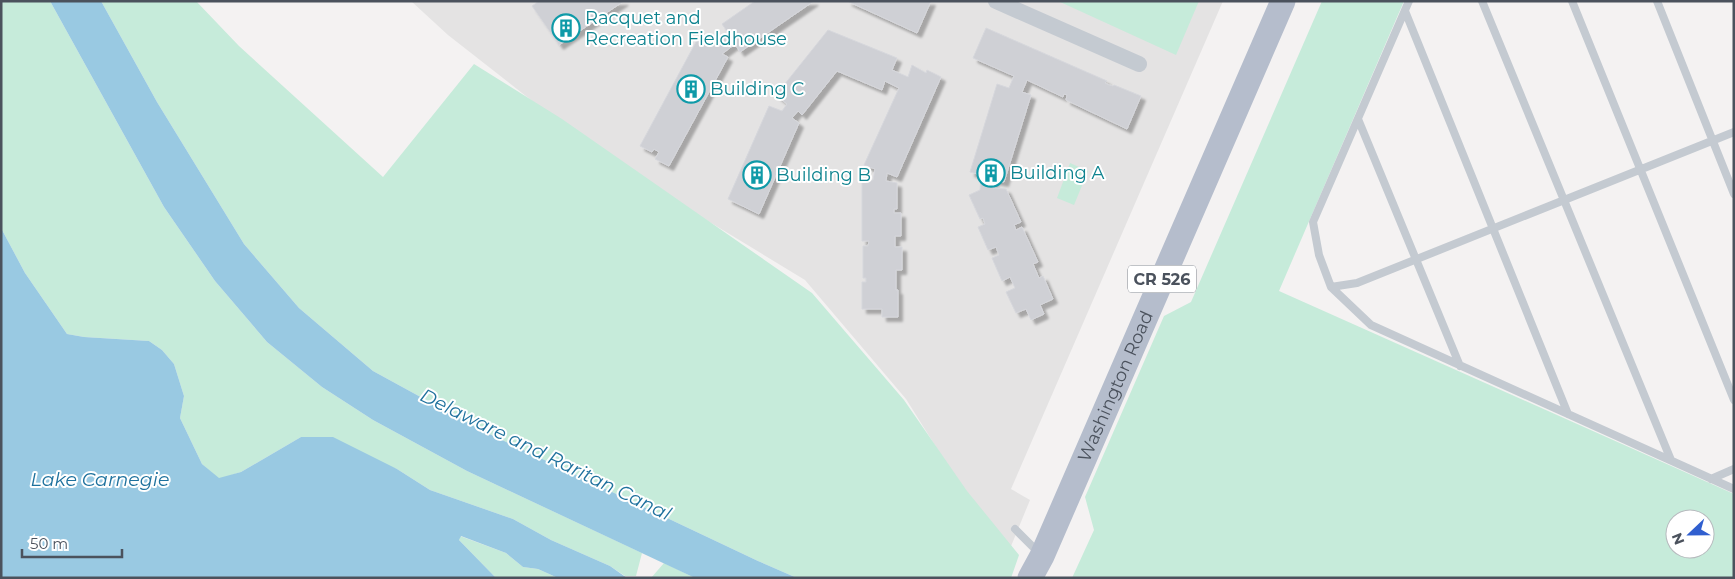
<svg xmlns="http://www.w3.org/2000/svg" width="1735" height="579" font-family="Montserrat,sans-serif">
<defs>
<filter id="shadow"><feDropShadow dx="4.5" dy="4.5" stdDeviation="1" flood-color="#0004"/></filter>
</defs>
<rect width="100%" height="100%" fill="#f4f2f2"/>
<!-- education -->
<path fill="#e4e3e3" d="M411,1H1223L1011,489L1030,500L1009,551L978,514L906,399L805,280L609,161L448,35Z"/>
<!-- green -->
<path fill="#c6ebda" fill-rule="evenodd" d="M1,1H50L164,207L215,281L267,342L322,387L373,420L467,471L642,553L636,576H625L610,566L551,540L513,519L430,490L397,469L301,437L241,472L219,479L202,464L180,418L184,396L174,364L162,350L149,341L84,337L67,334L25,273L1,228Z
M101,1H196L239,46L383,177L474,64L562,119L812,293L904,400L967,491L1019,555L1011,578H797L758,561L481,430L373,371L299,308L244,244L157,102Z
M1058,1H1199L1176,55Z
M1322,1H1404L1279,291L1734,494V578H1072L1094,530L1085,497L1164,316L1191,302ZM1675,519H1705V549H1675Z
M1070,163L1088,171L1074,205L1057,198Z
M460,536L506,553L523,567L538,569L558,578H496L459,540Z
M664,563L695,578H651Z"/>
<!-- water -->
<path fill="#99c9e2" d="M50,1H101L157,102L244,244L299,308L373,371L481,430L758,561L797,578H695L467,471L373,420L322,387L267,342L215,281L164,207Z
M1,228L25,273L67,334L84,337L149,341L162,350L174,364L184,396L180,418L202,464L219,478L241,472L301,437H333L397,469L430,490L513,519L551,540L610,566L627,578H558L538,569L523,567L506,553L461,536L459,540L496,578H1Z"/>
<!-- building -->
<path fill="#cfd0d5" stroke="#d6d7dc" filter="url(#shadow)" d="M539,1H624L559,45L532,6Z
M755,1H814L740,52L735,44L722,54L728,57L669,166L655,159L659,152L654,149L652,152L640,146L697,40L708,46L728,33L722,24Z
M847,1H931L917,33Z
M986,28L1107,81L1105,83L1109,85L1113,86L1114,85L1141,96L1127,129L1066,100L1067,95L1064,94L1063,97L1027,80L1022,92L1031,95L1004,182L994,180L993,188L1006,189L1021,222L1014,225L1016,230L1022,227L1038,262L1033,264L1039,278L1043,276L1053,299L1040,305L1044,314L1031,320L1026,309L1016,313L1006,292L1015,288L1010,277L1002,281L992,258L999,255L996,247L988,250L978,227L985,224L983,218L980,219L969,195L980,190L981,175L970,172L997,84L1009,88L1014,76L973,58Z
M828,30L897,58L892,70L908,77L912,65L926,73L927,70L941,77L897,177L887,173L886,181L897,183V209H894V213H901V236H895V247H902V270H896V290H898V317H882V309H862V282H866V278H863V246H868L869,241H862V180H873L875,169L864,165L899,88L885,81L882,90L837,71L802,115L798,111L792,118L799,123L759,214L728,199L769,106L782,111L787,104L776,95Z"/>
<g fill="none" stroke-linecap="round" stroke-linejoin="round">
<!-- lane -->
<path stroke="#c4cad1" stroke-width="8" d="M1409,1L1313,222L1319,255L1331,287L1371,325L1734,489
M1482,1L1671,460
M1572,1L1734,400
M1657,1L1734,194
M1405,11L1568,414
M1358,119L1460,366
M1331,287L1357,283L1734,132
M1711,479L1734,469
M1015,529L1040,554"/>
<!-- street -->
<path stroke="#c4cad1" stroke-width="16" d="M996,1L1139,64"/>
<!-- primary -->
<path stroke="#b5bdcc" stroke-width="25" id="s1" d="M1030,578L1042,556L1283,1"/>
</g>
<!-- icons -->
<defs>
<g id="building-ring" transform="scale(1.4375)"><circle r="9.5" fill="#fff" stroke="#0f9aa8" stroke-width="1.5"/><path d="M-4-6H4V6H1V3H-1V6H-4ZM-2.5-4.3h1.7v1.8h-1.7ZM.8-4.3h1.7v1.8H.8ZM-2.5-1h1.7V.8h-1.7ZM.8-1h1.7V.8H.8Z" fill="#0f9aa8"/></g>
</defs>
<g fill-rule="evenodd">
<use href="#building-ring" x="566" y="28"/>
<use href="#building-ring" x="691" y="89"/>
<use href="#building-ring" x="991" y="173"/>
<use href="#building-ring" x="757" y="175"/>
</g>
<g text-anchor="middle" stroke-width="4" stroke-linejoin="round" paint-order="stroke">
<!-- shield labels -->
<rect fill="#fff" stroke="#81868e" stroke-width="1" x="1128" y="265.5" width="68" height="27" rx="4"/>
<g font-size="16" font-weight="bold" fill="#4b525d">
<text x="1162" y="285">CR 526</text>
</g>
<!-- culture labels -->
<g font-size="18" fill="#0d838f" stroke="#fff" text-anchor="start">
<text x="585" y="24">Racquet and<tspan x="585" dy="21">Recreation Fieldhouse</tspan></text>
<text x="710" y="95">Building C</text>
<text x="1010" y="179">Building A</text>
<text x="776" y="181">Building B</text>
</g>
<!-- street labels -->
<g font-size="18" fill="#4b525d" stroke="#fff">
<text dy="6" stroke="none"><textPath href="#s1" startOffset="210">Washington Road</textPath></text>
</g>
<!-- water labels -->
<g font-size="19" font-style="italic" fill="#1e719d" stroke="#fff">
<text transform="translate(546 454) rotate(26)" y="7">Delaware and Raritan Canal</text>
<text x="100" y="486">Lake Carnegie</text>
</g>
</g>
<!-- border -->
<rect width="1735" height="579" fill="none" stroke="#4b525d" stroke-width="5"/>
<!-- north arrow -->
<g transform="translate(1690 534) rotate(248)"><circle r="24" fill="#ffffff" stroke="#b7babe"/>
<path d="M0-4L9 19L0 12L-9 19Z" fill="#305fcf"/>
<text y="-8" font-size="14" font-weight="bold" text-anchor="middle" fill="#4b525d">N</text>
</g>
<!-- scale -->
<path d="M22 549v8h100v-8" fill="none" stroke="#4b525d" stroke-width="2.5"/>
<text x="30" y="549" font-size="15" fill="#4b525d" stroke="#ffffff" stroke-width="4" paint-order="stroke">50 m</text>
</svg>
